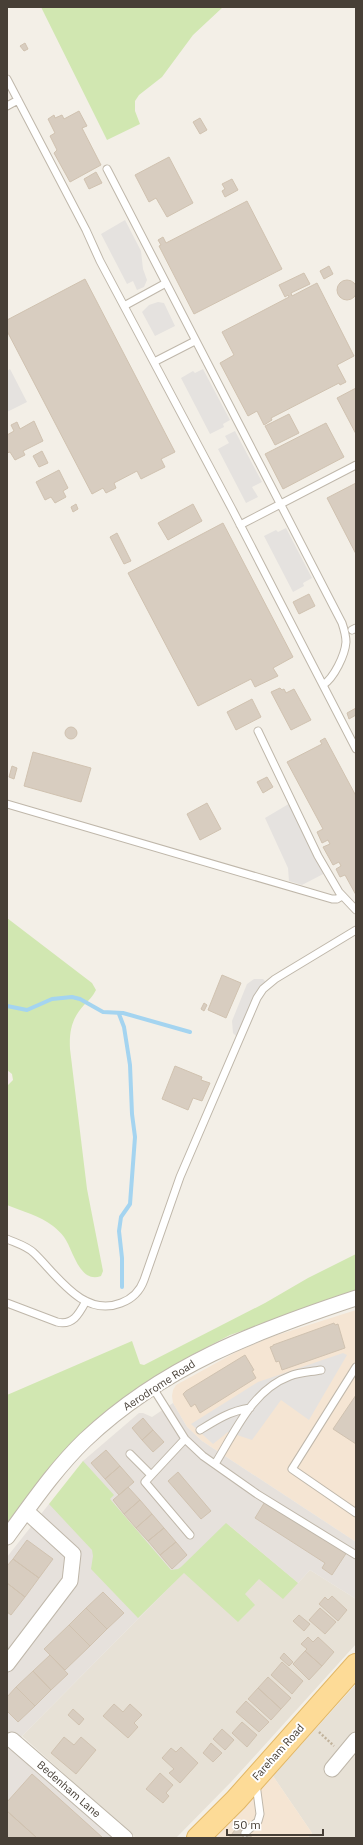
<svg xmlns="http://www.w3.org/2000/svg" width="363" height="1845" font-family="'IBM Plex Sans',sans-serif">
<rect width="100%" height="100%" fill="#f3efe7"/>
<!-- residential -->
<path fill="#e7e1d6" d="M230,1526L298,1583L310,1570L356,1599V1644L232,1781L176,1838H136L22,1736Z
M356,1684V1838H307L312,1833L273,1776Z"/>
<!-- commercial -->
<path fill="#f5e5d3" d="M356,1310V1542L202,1441L187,1427L173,1403L172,1396L173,1390L176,1385L238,1351L271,1337Z
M273,1776L312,1833L307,1838H216Z"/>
<!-- industrial -->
<path fill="#e6e1dc" d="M173,1403L187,1427L202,1441L356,1542V1599L310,1570L298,1583L230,1526L12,1746L117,1838H7V1557L49,1504L61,1501L83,1461L139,1413H143L152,1417Z"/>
<!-- green -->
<path fill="#d1e7b1" d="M41,7H223L193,35L162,77L139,95L135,101V111L140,124L107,140Z
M7,918L92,983L96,990C93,996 89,1000 84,1005C72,1018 69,1031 70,1049L87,1189L103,1271L101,1276C79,1284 73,1249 64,1237C61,1233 57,1229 53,1226C40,1216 22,1211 7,1205V1086L13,1080L12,1074L7,1070Z
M356,1254V1292L230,1335L190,1356L159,1374L7,1524V1395L132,1341L140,1364L144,1365L265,1303L308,1278Z
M83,1461L114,1495L110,1499L171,1570L178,1569L181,1567L226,1523L298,1583L283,1599L259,1579L245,1594L255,1605L238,1622L184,1573L138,1618L91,1569L93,1556L92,1550L49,1504Z"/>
<!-- parking -->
<path fill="#e5e2df" d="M125,220L141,251L143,269L147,280L144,287L137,290L133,281L127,284L101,234Z
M158,302L164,303L175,326L155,336L142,312L149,305Z
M10,369L27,402L7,412V371Z
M203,369L230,420L223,424L224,427L210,434L181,378L193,371L195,373Z
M235,431L262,482L252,487L258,497L246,503L218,449L229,443L225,436Z
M286,528L312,578L303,583L304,586L293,592L264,536L276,530L278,532Z
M292,802L327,872L302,885L289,881L288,868L265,818Z
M254,979H263L268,984L237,1037L233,1033L232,1021L247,984Z
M343,1353L347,1355L309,1420L281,1400L252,1440L228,1432L213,1444L191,1424L258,1382Z"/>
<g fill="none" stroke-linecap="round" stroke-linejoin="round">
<!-- stream -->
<path stroke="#a4d4f0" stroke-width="4" d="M7,1006L27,1010L52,999L72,997L80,999L103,1012L123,1013L190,1032
M119,1014L124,1027L130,1065L132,1114L135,1137L130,1204L121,1217L119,1231L122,1258V1287"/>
</g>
<!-- building -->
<path fill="#d8cdc0" stroke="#d0c2b0" d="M25,43L28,49L24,51L20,46Z
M79,111L87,126L82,128L101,165L70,182L54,153L57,150L50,136L55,133L48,119L54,115L55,118L62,115L64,119Z
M200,118L207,130L200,134L193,122Z
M169,157L193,203L167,217L156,198L149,202L135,175Z
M96,172L102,183L89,189L84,179Z
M232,179L238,190L225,197L222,191L225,189L222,184Z
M247,201L282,269L194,314L159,246L161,245L158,240L163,237L166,243Z
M329,266L333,274L324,279L320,271Z
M304,273L310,284L291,293L292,296L317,283L354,356L337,365L346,382L340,385L339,383L271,418L272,420L264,425L257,411L248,416L220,363L234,355L222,332L289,297L288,295L285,297L279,285Z
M85,279L175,452L161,459L165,467L141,479L137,471L114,483L116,488L106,493L103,488L92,494L7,331V320Z
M337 290a10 10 0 1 1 20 0a10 10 0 1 1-20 0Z
M356,388V434L337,398Z
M289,414L299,433L275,445L265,426Z
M34,421L43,441L23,451L25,455L15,460L10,452L7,453V435L14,431L11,425L17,422L20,429Z
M326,423L344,457L283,489L265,454Z
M42,451L48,463L39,467L33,456Z
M59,470L68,488L63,491L66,497L55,503L51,497L45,500L36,482Z
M356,483V554L327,498Z
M76,504L78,509L73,512L71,507Z
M193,504L202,521L168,540L158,523Z
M223,523L293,657L273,668L278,676L255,687L251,679L198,706L128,573Z
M117,533L131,561L124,564L110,537Z
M309,594L315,606L299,614L293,602Z
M280,688L282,690L284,689L286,693L294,689L311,720L291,730L271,692Z
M252,699L261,717L236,730L227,712Z
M356,706V715L349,719L347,713L356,708Z
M65 733a6 6 0 1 1 12 0a6 6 0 1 1-12 0Z
M325,738L356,796V895L345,875L340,877L336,869L341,866L339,862L333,865L323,847L330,844L328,840L322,843L317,832L323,829L287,762L322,744L320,741Z
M33,752L91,768L81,802L24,786Z
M12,766L17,768L14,779L9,777Z
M267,777L273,787L263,793L257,782Z
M207,803L221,829L200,840L187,814Z
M222,975L241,983L226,1018L208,1010Z
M204,1003L207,1005L204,1011L201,1009Z
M175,1066L202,1077L201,1080L210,1083L202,1101L193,1098L188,1110L162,1099Z
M334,1323L335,1325L338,1324L345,1348L282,1370L279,1361L276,1362L270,1347L273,1346V1345Z
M245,1355L254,1370L252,1371L256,1378L200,1413L195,1404L191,1407L183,1394L186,1391Z
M356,1395V1444L333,1429Z
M143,1418L153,1430L142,1440L132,1428Z
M153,1430L164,1442L153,1452L142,1440Z
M106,1450L120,1466L105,1479L91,1463Z
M120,1466L134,1482L119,1495L105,1479Z
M178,1472L211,1511L201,1519L168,1481Z
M128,1487L140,1500L124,1514L113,1500Z
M140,1500L152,1514L136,1528L124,1514Z
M266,1500L347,1552L332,1575L322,1568L325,1563L255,1518Z
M152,1514L164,1528L148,1541L136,1528Z
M164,1528L176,1542L160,1555L148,1541Z
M27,1540L53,1559L39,1578L13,1559Z
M176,1542L187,1555L172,1569L160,1555Z
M13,1559L39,1578L25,1597L7,1583V1566Z
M7,1583L25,1597L11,1615L7,1612Z
M103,1592L124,1613L107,1629L86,1608Z
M332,1596L347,1610L338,1621L319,1604L325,1597L328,1600Z
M86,1608L107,1629L90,1646L69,1625Z
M320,1608L336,1622L325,1634L309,1620Z
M299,1615L310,1624L304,1631L293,1621Z
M69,1625L90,1646L65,1670L44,1649Z
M308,1637L313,1642L318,1637L334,1652L322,1666L305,1651L307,1649L301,1644Z
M305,1651L322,1666L309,1680L293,1664Z
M284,1653L293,1662L289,1666L280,1658Z
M50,1655L68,1674L51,1690L33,1671Z
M282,1662L303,1681L292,1694L271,1675Z
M33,1671L51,1690L35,1706L16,1687Z
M268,1677L291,1698L281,1709L258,1688Z
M16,1687L35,1706L18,1722L7,1711V1697Z
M258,1688L281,1709L271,1720L248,1699Z
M246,1701L269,1722L259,1732L236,1712Z
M114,1704L123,1712L130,1704L142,1715L134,1723L138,1727L128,1738L103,1716Z
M73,1709L84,1719L79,1725L68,1715Z
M242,1722L257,1735L247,1747L232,1733Z
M222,1729L234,1740L225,1750L213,1739Z
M64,1737L74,1745L81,1737L96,1750L76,1774L51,1753Z
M211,1743L222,1753L213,1762L203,1753Z
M181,1747L198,1763L180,1783L169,1773L174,1769L162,1758L171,1748L176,1752Z
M160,1773L173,1785L166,1793L169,1796L163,1803L146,1789Z
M32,1774L82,1819L103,1838H37L7,1811V1802Z
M7,1811L37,1838H7Z
M237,1827L253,1838H229Z"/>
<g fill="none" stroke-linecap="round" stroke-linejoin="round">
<!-- service casing -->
<g stroke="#bfb7aa" stroke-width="9">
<path id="service" d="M7,79L86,230L100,261L232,509L356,749
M7,106L18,100
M107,169L342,623C344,629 346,635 346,642C345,655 334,678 323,685
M124,306L166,283
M154,362L195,341
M240,525L356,465
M352,630L356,628
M258,731L318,856L339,892L356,910
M7,804L332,899H337L342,896
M7,1239C16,1243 27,1246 34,1253C57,1275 83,1318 121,1303C132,1299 140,1291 144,1280L180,1177L257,998L263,989L275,979L356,930
M7,1303L57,1322C73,1326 79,1314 86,1301
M356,1367L292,1469L356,1513
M153,1388L185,1439L203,1456L257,1494L356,1555
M200,1430C216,1420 230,1411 250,1408
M185,1439L145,1482L190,1535
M130,1454L151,1475
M215,1464C235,1432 252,1390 290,1376C300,1372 311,1372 321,1370
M245,1833L258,1821L260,1814L256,1784"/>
</g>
<!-- minor casing -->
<g stroke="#bfb7aa" stroke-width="17">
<path id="minor" d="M7,1537C32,1503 55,1469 85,1440C163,1366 256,1331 356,1298
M7,1664L70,1581L73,1554L26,1511
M12,1740L125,1838
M332,1769L356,1740"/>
</g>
<!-- primary casing -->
<g stroke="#e2b766" stroke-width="24">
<path id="primary" d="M198,1838L236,1800L356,1665"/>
</g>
<!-- path -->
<path stroke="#c1b29b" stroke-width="2.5" stroke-dasharray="2 2" stroke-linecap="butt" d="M319,1732L334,1746"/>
<!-- service -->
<use href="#service" stroke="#fff" stroke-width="7"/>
<!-- minor -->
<use href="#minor" stroke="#fff" stroke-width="15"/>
<!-- primary -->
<use href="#primary" stroke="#fddb97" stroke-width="22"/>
</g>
<g text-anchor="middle" stroke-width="4" stroke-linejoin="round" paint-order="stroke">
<!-- street labels -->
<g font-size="11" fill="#473f36" stroke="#fff">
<text transform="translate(159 1385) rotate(-33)" y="4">Aerodrome Road</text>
<text transform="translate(278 1752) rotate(-48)" y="4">Fareham Road</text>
<text transform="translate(69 1789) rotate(41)" y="4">Bedenham Lane</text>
</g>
</g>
<!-- border -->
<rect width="363" height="1845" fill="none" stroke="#473f36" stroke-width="16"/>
<!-- scale -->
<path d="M227 1829v6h96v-6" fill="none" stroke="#473f36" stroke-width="2"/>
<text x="233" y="1829" font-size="12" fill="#473f36" stroke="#ffffff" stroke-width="3" paint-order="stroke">50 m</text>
</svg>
